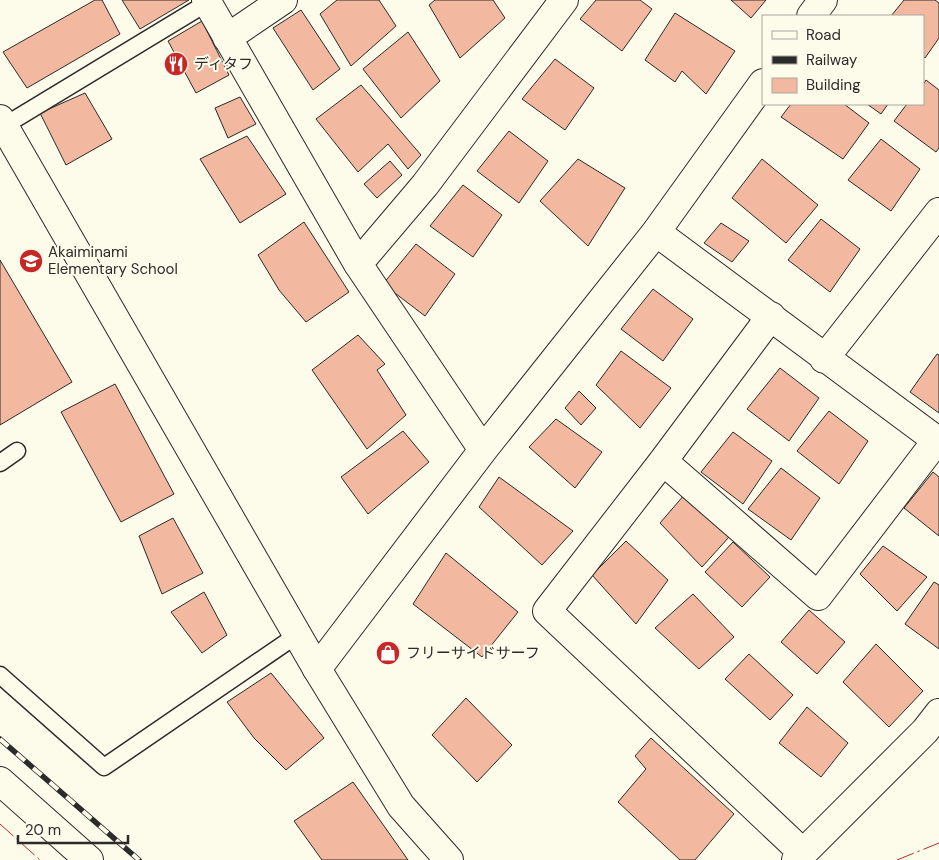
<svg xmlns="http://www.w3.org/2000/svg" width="939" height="860" font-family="'DM Sans','Noto Sans JP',sans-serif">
<rect width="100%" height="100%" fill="#fdfbea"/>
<!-- building -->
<path fill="#f2b8a0" stroke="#2b2b2b" d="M95,0H102L120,34L27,88L3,52Z
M122,0H189L140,29Z
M337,0H379L396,26L351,66L320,14Z
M435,0H493L505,18L460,58L429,5Z
M596,0H640L652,9L622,51L580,19Z
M731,0H766L751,18Z
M904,0H935L939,3V38L925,58L923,56V16H891Z
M301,10L340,69L313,90L273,28Z
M675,13L735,51L706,94L682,71L675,82L645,60Z
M202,21L229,75L196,93L168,41Z
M408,32L440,81L401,118L363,69Z
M555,59L594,88L565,130L522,99Z
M926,80L939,90V148L936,152L894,121L907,104H923V85Z
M361,85L421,155L408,169L388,144L358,172L316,119Z
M85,93L112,139L66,165L40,113Z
M240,97L256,124L228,138L215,108Z
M791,104H844L869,123L843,159L781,117Z
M867,104H888L881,114Z
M509,131L548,161L519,203L477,171Z
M247,136L286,194L240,223L200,159Z
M881,139L920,169L891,211L848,180Z
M578,159L625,188L588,246L540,201Z
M762,159L818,205L786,243L732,198Z
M390,161L402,175L377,198L364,184Z
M463,185L502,215L473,257L430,226Z
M821,219L860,249L830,292L788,260Z
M304,222L349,292L306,322L279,290L258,255Z
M721,223L749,241L732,262L704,243Z
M416,244L455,274L425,316L383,284Z
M0,260L72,382L0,425Z
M653,289L693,319L663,361L621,329Z
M358,335L385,364L377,370L406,415L367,449L312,370Z
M621,351L671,388L640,428L596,385Z
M937,354L939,355V413L910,392Z
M780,368L819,398L789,441L747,409Z
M115,384L174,494L121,522L61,412Z
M579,391L596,408L581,425L565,408Z
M829,411L868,441L839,484L797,451Z
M556,419L602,452L575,488L529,447Z
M403,431L429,462L368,514L341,477Z
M733,432L772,461L743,504L701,472Z
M781,468L820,498L791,540L748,509Z
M933,472L939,477V536L904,508Z
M499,477L573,531L542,565L479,507Z
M685,494L729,537L702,567L660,523Z
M173,518L203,573L162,594L139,536Z
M626,541L668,580L636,624L592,575Z
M733,542L770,577L742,607L705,572Z
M883,546L927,577L897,611L860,574Z
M446,553L518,612L482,657L413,604Z
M934,582L939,585V649L905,624Z
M204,592L227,635L202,653L171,612Z
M693,594L734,637L699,669L655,628Z
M809,610L845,642L817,674L781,642Z
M876,644L923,691L889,727L843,682Z
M749,654L793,695L770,720L725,679Z
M271,673L324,738L286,770L254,738L227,702Z
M466,698L512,745L477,782L432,735Z
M807,707L848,743L821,777L779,743Z
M651,738L734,814L695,860H680L618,802L646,769L635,756Z
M353,782L408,860H322L294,821Z"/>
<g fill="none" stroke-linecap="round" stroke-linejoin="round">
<!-- service casing -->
<g stroke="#2b2b2b" stroke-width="19">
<path id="service" d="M4,126L207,3
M0,463L17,451
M0,675L104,767L297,635"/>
</g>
<!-- minor casing -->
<g stroke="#2b2b2b" stroke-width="30">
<path id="minor" d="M206,0L358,264L483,450
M811,16L823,0
M227,38L283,0
M656,232L939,442
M358,264L425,185L564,0
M771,316L663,461L547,611L803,853
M824,359L939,212
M663,461L818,596L937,440
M317,669L483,450L656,232L763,83
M0,781L89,860
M796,860L925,731L939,713"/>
</g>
<!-- tertiary casing -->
<g stroke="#2b2b2b" stroke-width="30">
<path id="tertiary" d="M0,119L317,669L401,806L449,860"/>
</g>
<!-- service -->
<use href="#service" stroke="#fdfbea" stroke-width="16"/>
<!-- minor -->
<use href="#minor" stroke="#fdfbea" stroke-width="28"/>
<!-- tertiary -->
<use href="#tertiary" stroke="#fdfbea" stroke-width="28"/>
<!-- rail casing -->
<g stroke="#2b2b2b" stroke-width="5.5">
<path id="rail" d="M0,739L139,860"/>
</g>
<!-- rail -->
<use href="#rail" stroke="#fdfbea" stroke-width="4" stroke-dasharray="11" stroke-linecap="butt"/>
<!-- power -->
<path stroke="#c62828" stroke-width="1" stroke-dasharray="18 4 2.5 4" stroke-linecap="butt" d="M0,824L40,860
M897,860L939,843"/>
</g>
<!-- icons -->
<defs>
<g id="restaurant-disc" transform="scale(1.25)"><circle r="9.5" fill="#c62828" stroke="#fdfbea"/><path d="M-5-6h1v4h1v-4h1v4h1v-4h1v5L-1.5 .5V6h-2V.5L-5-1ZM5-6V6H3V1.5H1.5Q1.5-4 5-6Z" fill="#fff"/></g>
<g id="school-disc" transform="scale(1.25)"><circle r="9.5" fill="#c62828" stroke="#fdfbea"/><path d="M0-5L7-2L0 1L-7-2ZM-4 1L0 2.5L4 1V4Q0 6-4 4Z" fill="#fff"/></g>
<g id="shop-disc" transform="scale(1.25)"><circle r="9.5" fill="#c62828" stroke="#fdfbea"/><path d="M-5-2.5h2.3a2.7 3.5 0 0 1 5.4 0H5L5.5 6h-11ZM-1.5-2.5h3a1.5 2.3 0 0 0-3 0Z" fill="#fff"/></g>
</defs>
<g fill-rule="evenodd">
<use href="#restaurant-disc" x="176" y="64"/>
<use href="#school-disc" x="31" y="261"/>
<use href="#shop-disc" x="388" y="653"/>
</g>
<g text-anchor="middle" stroke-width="4" stroke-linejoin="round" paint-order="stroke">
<!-- poi labels -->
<g font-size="15" fill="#2b2b2b" stroke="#fdfbea" text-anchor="start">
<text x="194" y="69">ディタフ</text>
<text x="48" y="257">Akaiminami<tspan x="48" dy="17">Elementary School</tspan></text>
<text x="406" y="658">フリーサイドサーフ</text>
</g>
</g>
<!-- legend -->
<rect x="762" y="15" width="162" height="90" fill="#fdfbea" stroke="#a9a89e"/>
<rect x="772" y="31" width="25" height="8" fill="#fdfbea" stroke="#a9a89e"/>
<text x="806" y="40" font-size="15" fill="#2b2b2b">Road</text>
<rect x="772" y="56" width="25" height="8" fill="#2b2b2b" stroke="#a9a89e"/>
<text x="806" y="65" font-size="15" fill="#2b2b2b">Railway</text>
<rect x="772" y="78" width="25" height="15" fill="#f2b8a0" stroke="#a9a89e"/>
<text x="806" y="90" font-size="15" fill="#2b2b2b">Building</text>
<!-- scale -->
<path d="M18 835v8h110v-8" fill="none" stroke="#2b2b2b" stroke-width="2.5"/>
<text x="25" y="835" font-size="15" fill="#2b2b2b" stroke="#fdfbea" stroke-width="4" paint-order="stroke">20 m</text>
</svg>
